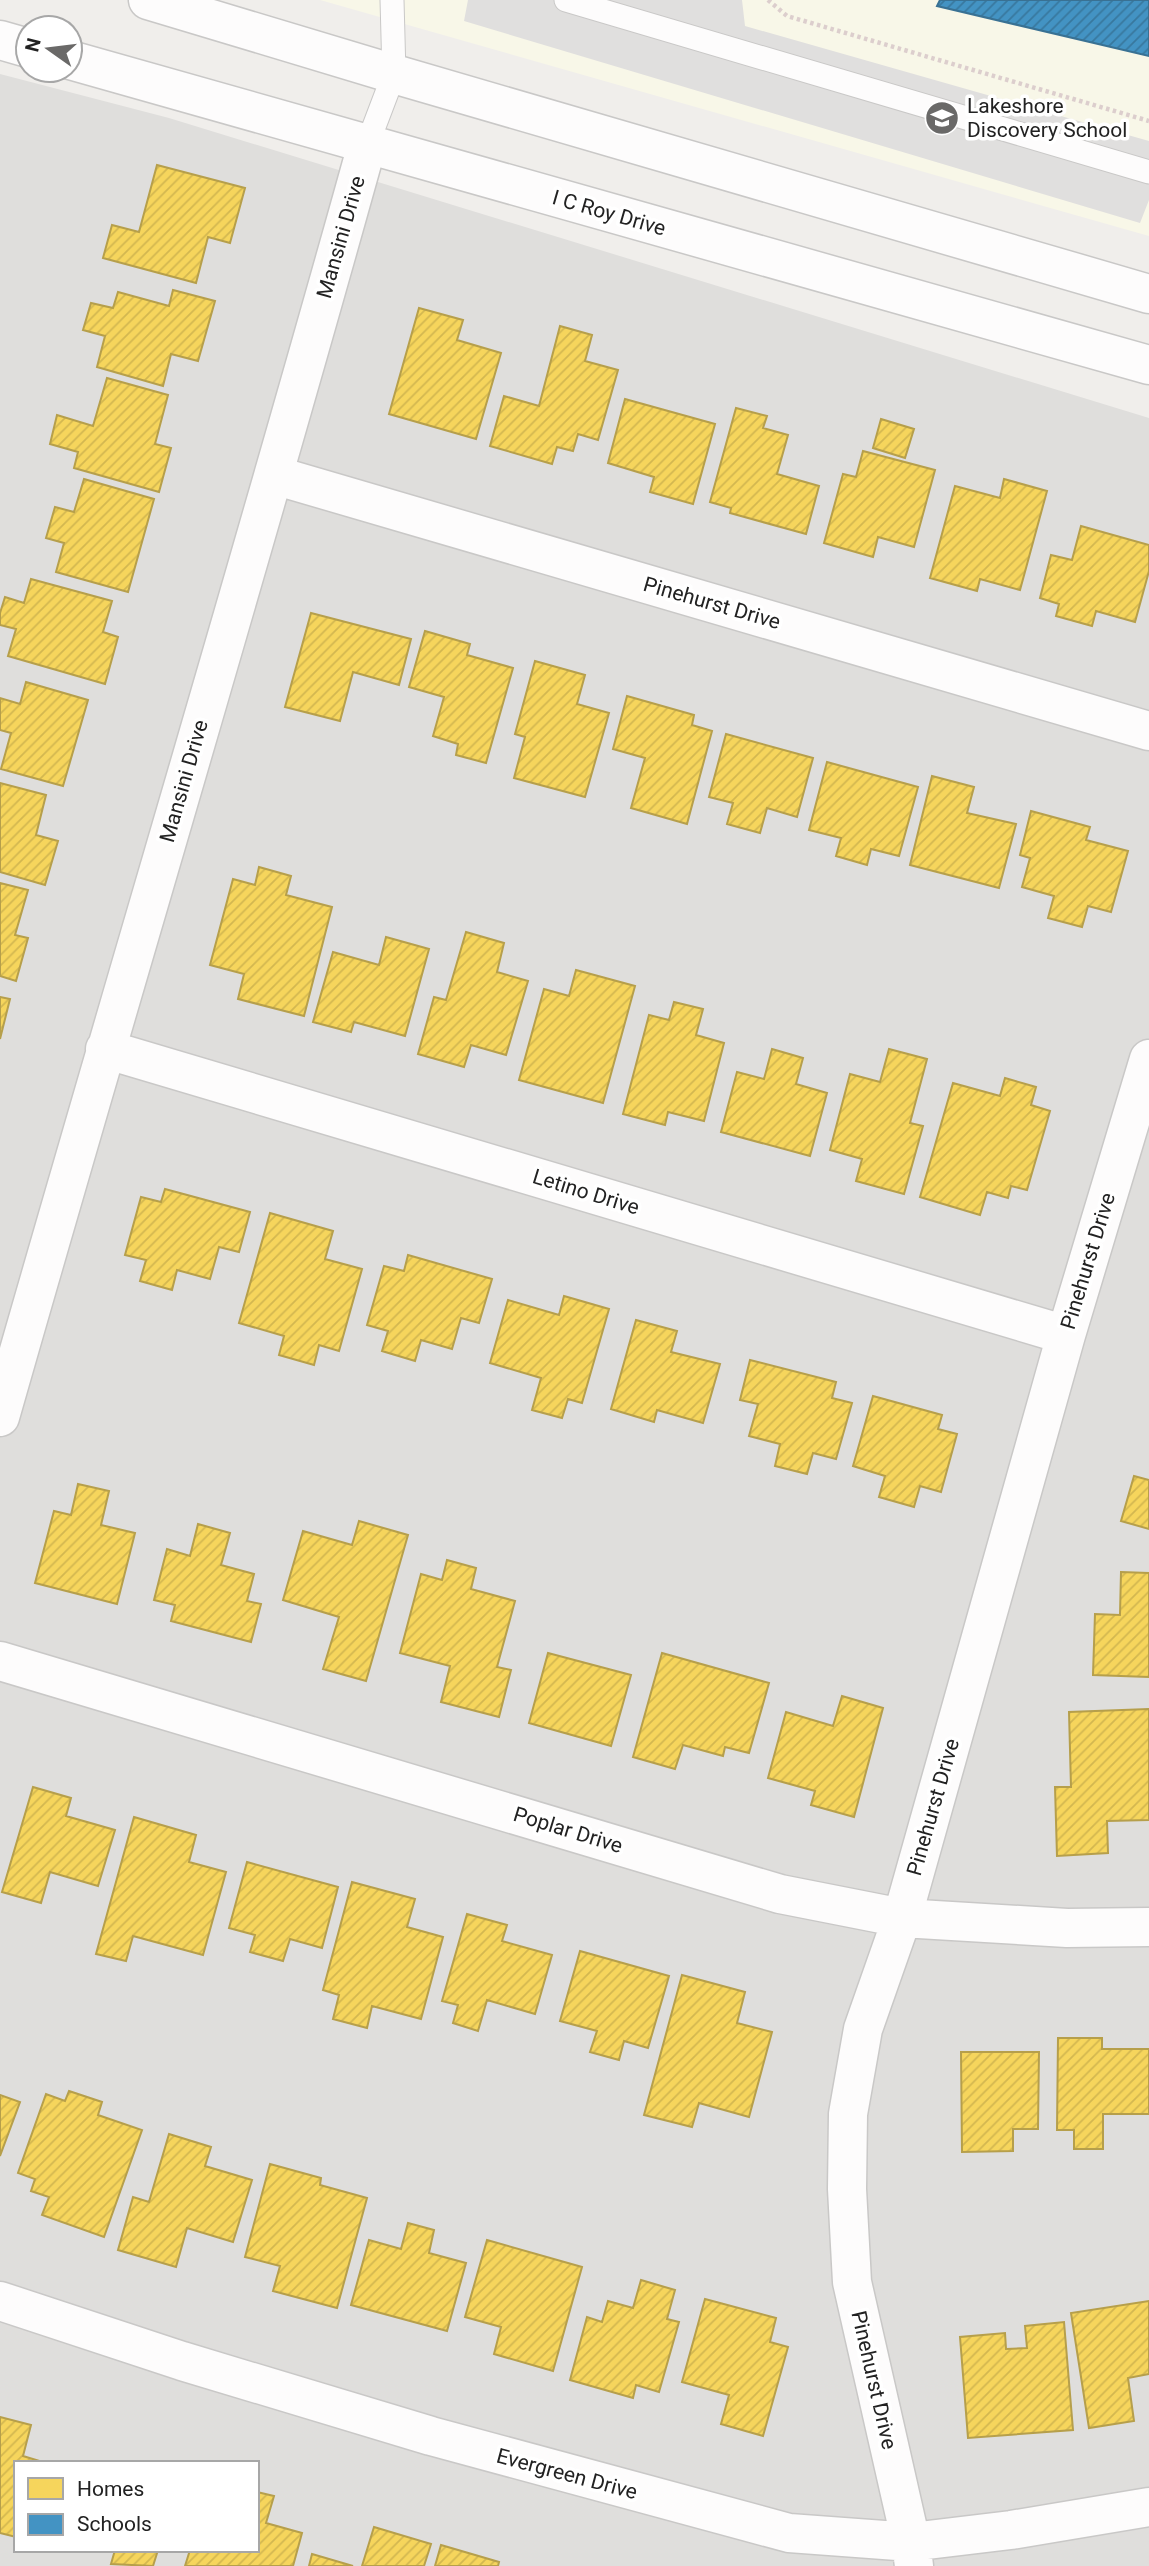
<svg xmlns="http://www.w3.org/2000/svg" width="1149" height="2566" font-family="Roboto,sans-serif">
<defs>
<pattern id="homes-hatch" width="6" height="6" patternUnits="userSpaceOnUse" patternTransform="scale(1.75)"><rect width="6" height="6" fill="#f6d55c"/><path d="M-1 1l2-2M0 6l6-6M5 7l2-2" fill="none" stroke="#d3b750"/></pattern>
<pattern id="schools-hatch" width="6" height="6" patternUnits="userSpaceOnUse" patternTransform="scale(1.75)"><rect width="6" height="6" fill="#4393c3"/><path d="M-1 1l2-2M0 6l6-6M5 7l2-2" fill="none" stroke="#38789e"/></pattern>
</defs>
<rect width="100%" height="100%" fill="#f0eeeb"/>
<!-- residential -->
<path fill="#dfdedc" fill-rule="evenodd" d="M0,74L169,118L1149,418V2566H0ZM16,2463H257V2550H16Z"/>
<!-- education -->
<path fill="#f8f7e8" d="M320,0H1149V236Z"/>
<!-- parking -->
<path fill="#e0dfde" d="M468,0H742L745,26L1149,141V200L1140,223L464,21Z"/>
<!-- homes -->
<path fill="url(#homes-hatch)" stroke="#b69f4b" stroke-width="2" d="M157,165L245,188L230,243L208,237L196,283L103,258L112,225L139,232Z
M173,290L215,301L198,361L171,354L163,386L97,367L105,336L83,330L91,303L113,308L118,292L169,306Z
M419,308L463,320L457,340L501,353L476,439L389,414Z
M560,326L592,335L585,361L618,370L598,440L578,434L573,451L557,447L552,464L490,446L504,396L539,406Z
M107,378L168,395L155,444L171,448L159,492L74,468L78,452L50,444L57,415L93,426Z
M625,399L715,424L693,504L650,492L654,477L608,463Z
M736,408L767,416L763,428L788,435L777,474L819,486L806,534L730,513L731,508L710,502Z
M881,419L914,429L905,458L873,448Z
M863,451L935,470L914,547L878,537L873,557L824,543L843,474L856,477Z
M84,479L154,499L128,592L56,572L64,543L46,538L55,507L74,512Z
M1004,479L1047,491L1020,590L980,579L977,591L930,578L955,486L1000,498Z
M1081,526L1149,545V571L1135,622L1096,611L1092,626L1056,616L1059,604L1040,598L1051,555L1072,560Z
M31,579L112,601L103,632L118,637L105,684L8,656L16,629L0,625V613L5,597L24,603Z
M311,613L411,639L399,685L353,672L340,721L285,707Z
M425,631L470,644L467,655L513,668L486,763L456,755L458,744L433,736L444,697L409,687Z
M535,661L585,675L577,704L609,713L585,797L514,778L525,737L515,734Z
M26,682L88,700L63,786L1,769L11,733L0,730V698L20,704Z
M627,696L694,715L692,725L712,731L687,824L631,808L645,758L613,749Z
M726,734L813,758L797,817L767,808L760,833L727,824L733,803L709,797Z
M827,762L918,787L899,856L871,849L867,865L836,856L841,838L809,830Z
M932,776L974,787L967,813L1016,824L999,888L910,865Z
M0,783L46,795L36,835L58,841L45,885L0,872Z
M1031,811L1090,827L1086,840L1128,851L1111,912L1088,906L1082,927L1048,918L1054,896L1022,887L1030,858L1020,855Z
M259,867L291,876L286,895L332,907L304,1016L238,999L244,974L210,965L233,879L255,885Z
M0,883L28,890L15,935L28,938L16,981L0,976Z
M466,932L504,943L497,972L528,981L506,1055L471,1045L464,1067L418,1054L434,997L446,1000Z
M386,937L429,949L405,1036L354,1022L351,1032L313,1022L333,952L379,965Z
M576,970L635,986L603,1103L519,1080L544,989L569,996Z
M0,997L10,999L0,1039Z
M674,1002L703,1009L696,1035L724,1043L704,1121L668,1112L665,1125L623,1114L649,1015L669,1020Z
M772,1049L803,1058L796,1084L827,1093L810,1156L721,1132L737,1072L764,1079Z
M889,1049L927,1059L910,1123L923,1126L904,1194L856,1181L862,1159L830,1150L850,1074L880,1082Z
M1005,1078L1036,1087L1031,1105L1050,1111L1027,1190L1011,1186L1008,1198L987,1192L980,1215L920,1197L953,1083L1000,1096Z
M165,1189L250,1212L239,1252L219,1247L210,1279L177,1270L172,1290L140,1281L146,1260L125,1255L141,1197L161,1202Z
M270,1213L333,1231L325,1259L362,1269L339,1351L319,1345L314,1365L279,1355L284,1336L239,1323Z
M408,1255L492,1279L479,1323L461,1318L452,1349L421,1340L415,1361L382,1351L388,1331L367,1325L384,1266L404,1271Z
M564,1296L609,1309L582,1403L568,1399L562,1418L532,1410L541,1378L490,1363L508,1300L559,1315Z
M636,1320L677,1331L671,1352L720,1364L703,1423L657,1410L654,1422L611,1409Z
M750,1360L836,1382L832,1398L852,1403L836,1459L813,1453L807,1474L775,1466L780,1444L749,1436L758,1404L740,1400Z
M873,1396L942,1415L938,1429L957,1434L941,1492L920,1486L914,1507L879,1497L885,1476L853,1466Z
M1134,1476L1149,1480V1529L1121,1521Z
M78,1484L109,1491L101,1525L135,1533L117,1604L35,1583L54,1511L71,1515Z
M359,1521L408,1535L366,1681L323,1669L339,1617L283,1600L303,1531L352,1545Z
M198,1524L230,1533L221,1565L254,1574L247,1601L261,1604L251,1642L171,1621L175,1605L154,1600L167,1549L190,1556Z
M447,1560L476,1568L471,1589L515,1601L497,1667L511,1670L499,1717L441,1702L450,1666L400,1653L421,1574L442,1580Z
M1121,1572L1149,1573V1677L1093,1675L1095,1614L1120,1615Z
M548,1653L631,1675L611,1746L529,1723Z
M662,1653L769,1683L749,1753L725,1747L723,1756L683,1745L675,1769L633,1757Z
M842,1696L883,1708L854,1817L811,1805L815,1791L768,1778L786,1712L833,1726Z
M1149,1709V1820L1107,1821L1108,1853L1057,1856L1055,1787H1071L1069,1712Z
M33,1787L71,1798L66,1816L115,1830L98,1886L50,1872L41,1903L2,1892Z
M134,1817L196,1835L189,1862L226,1872L203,1955L133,1936L126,1961L96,1954Z
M247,1862L338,1887L322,1948L290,1939L283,1961L250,1952L255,1935L229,1928Z
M352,1882L415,1899L407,1927L443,1937L421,2019L372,2006L367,2028L333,2019L339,1995L323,1990Z
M467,1914L507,1925L502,1941L552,1955L535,2014L487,2000L478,2031L453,2023L458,2005L442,2001Z
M580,1951L669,1976L648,2048L624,2041L619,2060L590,2052L597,2031L560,2021Z
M682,1975L745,1992L737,2023L772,2032L749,2117L699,2103L692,2127L644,2115Z
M1058,2038H1102V2049H1149V2114H1103V2149H1074V2130H1057Z
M961,2052H1039L1038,2129H1013V2151L962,2152Z
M69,2091L102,2102L98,2115L142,2130L104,2237L42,2215L49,2197L31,2191L35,2179L18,2173L46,2094L65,2101Z
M0,2095L20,2102L0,2156Z
M169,2134L211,2147L205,2166L252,2180L233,2242L187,2228L176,2267L118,2250L133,2197L149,2202Z
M270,2164L321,2178L320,2185L367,2198L337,2308L273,2291L280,2266L245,2257Z
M408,2223L434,2230L429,2253L466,2263L447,2331L351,2305L369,2240L401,2249Z
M487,2240L582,2267L553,2371L494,2354L501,2327L465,2317Z
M641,2280L675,2290L667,2319L679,2322L659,2392L636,2385L633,2398L570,2380L587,2317L602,2322L608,2301L633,2308Z
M705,2299L776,2318L770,2342L788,2347L763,2436L721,2424L729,2395L682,2382Z
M1149,2301V2374L1128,2378L1134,2421L1089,2428L1071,2313Z
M1064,2322L1073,2430L968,2438L960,2337L1005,2333L1006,2349L1027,2348L1025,2326Z
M0,2417L31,2425L23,2456L46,2463H16V2537L0,2533Z
M257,2492L274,2496L266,2523L302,2533L293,2566H185L190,2550H257Z
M374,2527L431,2544L424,2566H362Z
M441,2545L499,2562L498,2566H435Z
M115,2550H158L153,2566L111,2564Z
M312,2554L353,2566H309Z"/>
<!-- schools -->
<path fill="url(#schools-hatch)" stroke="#397193" stroke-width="2" d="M940,0H1149V56L937,6Z"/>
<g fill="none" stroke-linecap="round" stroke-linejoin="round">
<!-- lane casing -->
<g stroke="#c9c8c7" stroke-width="25">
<path id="lane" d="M566,0L1149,172
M367,145L394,74L392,0"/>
</g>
<!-- street casing -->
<g stroke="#c9c8c7" stroke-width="41">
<path id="street" d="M148,0L394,74L1149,294
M0,40L28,48
M70,60L1149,365
M274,475L1149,731
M105,1049L1066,1335
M0,1417C121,993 249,570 367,145
M0,1661L780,1894L902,1918L1067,1928L1149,1927
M0,2301L182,2361L431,2436L789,2533L911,2542L1011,2530L1149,2507
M914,2566L911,2542L852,2282L847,2189L848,2114L863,2029L902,1918L1066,1335L1149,1059"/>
</g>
<!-- path -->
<path stroke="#dccecd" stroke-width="4.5" stroke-dasharray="3.5 3.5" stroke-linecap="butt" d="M768,0L787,16L1149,121"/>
<!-- lane -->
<use href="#lane" stroke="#fdfcfc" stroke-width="23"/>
<!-- street -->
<use href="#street" stroke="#fdfcfc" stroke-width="38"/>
</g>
<!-- icons -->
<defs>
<g id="school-disc" transform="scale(1.75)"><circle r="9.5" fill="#6a6968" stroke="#fff"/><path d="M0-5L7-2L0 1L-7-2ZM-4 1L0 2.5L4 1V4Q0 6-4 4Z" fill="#fff"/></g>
</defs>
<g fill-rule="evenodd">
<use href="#school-disc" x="942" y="118"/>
</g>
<g text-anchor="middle" stroke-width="7" stroke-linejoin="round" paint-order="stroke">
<!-- poi labels -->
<g font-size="21" fill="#222" stroke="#fff" text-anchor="start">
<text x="967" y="113">Lakeshore<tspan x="967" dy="24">Discovery School</tspan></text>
</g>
<!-- street labels -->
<g font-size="21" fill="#222" stroke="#fff">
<text transform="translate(609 213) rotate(16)" y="7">I C Roy Drive</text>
<text transform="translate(341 237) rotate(-74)" y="7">Mansini Drive</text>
<text transform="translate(712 603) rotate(16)" y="7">Pinehurst Drive</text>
<text transform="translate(184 781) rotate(-74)" y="7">Mansini Drive</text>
<text transform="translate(586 1192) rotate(17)" y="7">Letino Drive</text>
<text transform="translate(1088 1261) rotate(-73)" y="7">Pinehurst Drive</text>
<text transform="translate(933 1807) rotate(-74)" y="7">Pinehurst Drive</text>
<text transform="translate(568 1830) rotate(17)" y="7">Poplar Drive</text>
<text transform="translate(874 2380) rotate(77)" y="7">Pinehurst Drive</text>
<text transform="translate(567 2474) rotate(15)" y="7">Evergreen Drive</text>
</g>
</g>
<!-- legend -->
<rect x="14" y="2461" width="245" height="91" fill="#ffffff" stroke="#a7a7a7" stroke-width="2"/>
<rect x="28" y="2478" width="35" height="21" fill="#f6d55c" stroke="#a7a7a7" stroke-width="2"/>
<text x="77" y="2496" font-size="21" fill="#222222">Homes</text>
<rect x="28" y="2514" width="35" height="21" fill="#4393c3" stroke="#a7a7a7" stroke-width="2"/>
<text x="77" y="2531" font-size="21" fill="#222222">Schools</text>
<!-- north arrow -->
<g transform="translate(49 49) rotate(284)"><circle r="33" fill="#ffffff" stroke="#a7a7a7" stroke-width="2"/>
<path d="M0-5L12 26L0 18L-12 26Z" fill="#6a6968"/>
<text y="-10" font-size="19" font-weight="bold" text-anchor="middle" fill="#222222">N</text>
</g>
</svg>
